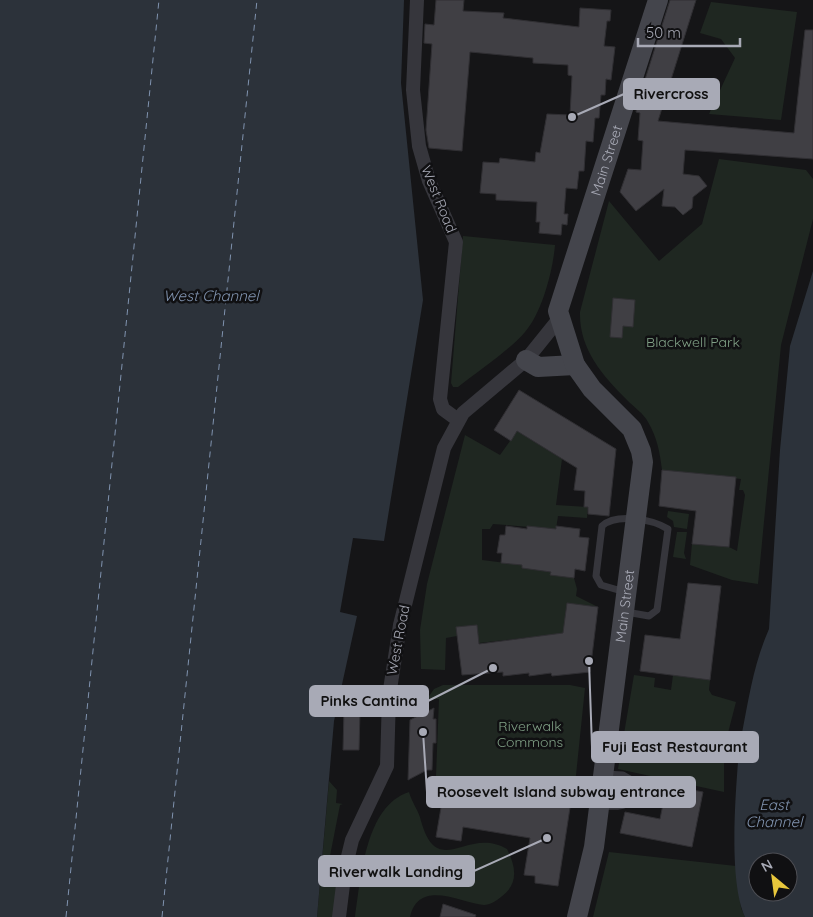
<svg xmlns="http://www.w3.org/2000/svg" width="813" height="917" font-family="Quicksand,sans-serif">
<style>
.green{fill:#1f2721}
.water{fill:#2c323a;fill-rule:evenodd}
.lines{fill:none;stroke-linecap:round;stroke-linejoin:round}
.ferry{stroke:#8093af;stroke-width:1;stroke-dasharray:6 5;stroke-linecap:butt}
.building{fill:#403f44;stroke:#302f33}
.lane{stroke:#36363c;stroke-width:7}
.street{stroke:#36363c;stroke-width:14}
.secondary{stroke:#44454c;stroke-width:20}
.labels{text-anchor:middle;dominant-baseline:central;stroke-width:5;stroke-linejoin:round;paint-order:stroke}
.street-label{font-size:14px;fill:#a8aab6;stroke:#101012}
.park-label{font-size:14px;fill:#80a086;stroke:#101012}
.water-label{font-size:15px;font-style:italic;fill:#8093af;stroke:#101012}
.leader{fill:none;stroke:#a8aab6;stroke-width:2}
.callout-dot{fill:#a8aab6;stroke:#101012;stroke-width:2}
.callout{fill:#a8aab6;stroke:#a8aab6;stroke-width:2}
.callout-label{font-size:15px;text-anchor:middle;font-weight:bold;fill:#111}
</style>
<rect width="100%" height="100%" fill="#151517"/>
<!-- green -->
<path class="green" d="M711 2 797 12 781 120 709 114 735 58 721 39 700 33Z
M719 159 806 170 813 179V219L781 345 758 584 732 580 690 565 692 544 729 547 737 551 745 495 743 490H739L741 479 662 470C660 453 657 437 648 422 644 414 634 407 627 400 602 375 579 349 580 312L609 201 659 261 702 224Z
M463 236 555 245C553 270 542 313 525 332 511 349 477 372 458 387H453L451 383Z
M517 431 562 459 556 505 588 507 587 518 558 516 556 529 493 524 490 529H482V560L522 565V568L551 572V575L574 578 577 589 576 596 598 607 567 603 565 616 569 617 567 633 479 643 477 625 456 627 457 636 446 638 445 670 421 669 420 630 427 584 465 435 500 455Z
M668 511 689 514 687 529 674 527 673 521 667 517Z
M677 532H687L684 553 686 559 673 557Z
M634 675 655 678 654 687 671 690 673 675 710 680 709 690 712 695 736 702 728 733 722 745 724 755V792L618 769Z
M443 685H570L585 688 575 785 463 782 436 776 439 699H427L434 689Z
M329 781 337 790 336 803 343 804 340 805 329 861 333 862 338 881 333 917H317Z
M409 792C412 803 419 811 421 821 438 881 467 825 507 849 516 867 519 884 501 897 496 901 490 905 484 905 461 903 419 878 410 917H355C361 878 365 806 409 792Z
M609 852 736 866 741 908 745 917H593Z"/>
<!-- water -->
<path class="water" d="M0 0H404L401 83 423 300 384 541 353 538 340 612 357 616 334 721 317 917H0Z
M813 271V917H745C729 882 735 801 738 762L732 755 734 740H738L742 733C749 697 754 663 769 629L780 450 790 346ZM758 862H788V892H758Z"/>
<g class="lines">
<!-- ferry -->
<path class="ferry" d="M66 917 159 0
M162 917 257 0"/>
</g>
<!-- building -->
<path class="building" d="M436 0H464L463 11 504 13 503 18 579 27 580 8 611 10 610 21H607L604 46 615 47 611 80 606 79 605 95H601L599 118H595L593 142 586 141 584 171H579L577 189 566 188 564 214H568L567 225 562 224 561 235 539 233 540 222H536L537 202 496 200V194L480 193 483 162 499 163 500 158 535 162 536 152 540 153 547 114 570 115 572 76 568 75V65L533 63V58L470 52 462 151 429 148 426 130 432 44 424 43 425 24 434 25Z
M670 0H696L658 121 794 133 805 30H813V159L685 150 683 174 699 176 707 186 693 197 692 208 683 215 675 207 662 206 664 189 636 211 620 192 628 169 641 170 643 141 638 140 640 113 636 112 637 105Z
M613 298 635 300 633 327 623 326 622 338 610 337Z
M519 390 616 449 609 516 588 514V507H584L585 491 574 490 577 468 517 431 511 441 494 430Z
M662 470 736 477 729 547 692 544 696 511 659 506Z
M506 526 527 529V526L556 529V526L580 529 579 537 589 538 585 571 575 569 574 578 550 575 551 572 522 568V565L501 563 502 553H497L500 535H505Z
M688 583 721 586 710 680 640 671 645 635 680 639Z
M567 603 598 607 590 672 552 676 551 673 529 676V673L503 676V672L462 675 456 627 477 625 479 644 563 633Z
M434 708 433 719H436V743H433L432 770H427L408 780 410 720Z
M344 710H360L359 750H343Z
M667 785 703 792 692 847 620 833 625 812 660 819Z
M444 790 460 793 461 791 498 795 499 792 519 795 520 793 571 801 558 886 535 883V876L524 875 530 838 463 827 461 841 436 837Z
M443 904 476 915 475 917H440Z"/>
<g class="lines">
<!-- lane -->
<path class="lane" d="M625 592 601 585 596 576 602 526C616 513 652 519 668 529L657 610 649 616 626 612
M602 806C617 807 630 807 639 794L637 783 623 775 605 774"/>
<!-- street -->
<path class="street" d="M417 0 413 90 419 146 429 181 456 242 440 399 443 409 458 420
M339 917 345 869 352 840 387 766 389 696 400 625 444 448 463 413 526 360 559 319"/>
<!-- secondary -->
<g class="secondary">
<path d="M526 360 538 367 575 365"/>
<path id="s1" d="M577 917 594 847 643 462 641 451 632 429 592 389 575 365 558 311 658 0"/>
</g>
</g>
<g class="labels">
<!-- street labels -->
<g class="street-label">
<text stroke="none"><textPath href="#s1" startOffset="796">Main Street</textPath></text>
<text transform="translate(439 199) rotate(68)">West Road</text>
<text stroke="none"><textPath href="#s1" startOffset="315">Main Street</textPath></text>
<text transform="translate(398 640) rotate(-79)">West Road</text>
</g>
<!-- park labels -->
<g class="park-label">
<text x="693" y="342">Blackwell Park</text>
<text x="530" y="726">Riverwalk<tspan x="530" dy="16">Commons</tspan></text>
</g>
<!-- water labels -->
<g class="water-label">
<text x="211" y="295">West Channel</text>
<text x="774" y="804">East<tspan x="774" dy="17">Channel</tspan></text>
</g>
</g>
<!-- callouts -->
<path class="leader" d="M572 117L624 94M493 668L428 701M589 661L592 747M423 732L427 792M547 838L474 871"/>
<g class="callout-dot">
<circle cx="572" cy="117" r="5"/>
<circle cx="493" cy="668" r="5"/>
<circle cx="589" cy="661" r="5"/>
<circle cx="423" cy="732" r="5"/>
<circle cx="547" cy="838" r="5"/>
</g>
<g class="callout">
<rect x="624" y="79" width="95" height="30" rx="5"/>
<rect x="310" y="686" width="118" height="30" rx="5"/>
<rect x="592" y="732" width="166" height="30" rx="5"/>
<rect x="427" y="777" width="268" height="30" rx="5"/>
<rect x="319" y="856" width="155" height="30" rx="5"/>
</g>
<g class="callout-label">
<text x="671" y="99">Rivercross</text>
<text x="369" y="706">Pinks Cantina</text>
<text x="675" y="752">Fuji East Restaurant</text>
<text x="561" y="797">Roosevelt Island subway entrance</text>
<text x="396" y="877">Riverwalk Landing</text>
</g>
<!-- north arrow -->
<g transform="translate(773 877) rotate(331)"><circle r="24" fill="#101012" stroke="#4d4e54"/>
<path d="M0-4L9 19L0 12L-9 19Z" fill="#e8c73c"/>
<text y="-8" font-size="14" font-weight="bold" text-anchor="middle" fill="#a8aab6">N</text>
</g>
<!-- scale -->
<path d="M638 38v8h102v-8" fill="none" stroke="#a8aab6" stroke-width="2.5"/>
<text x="646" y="38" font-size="15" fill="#a8aab6" stroke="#101012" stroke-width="4" paint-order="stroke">50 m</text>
</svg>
